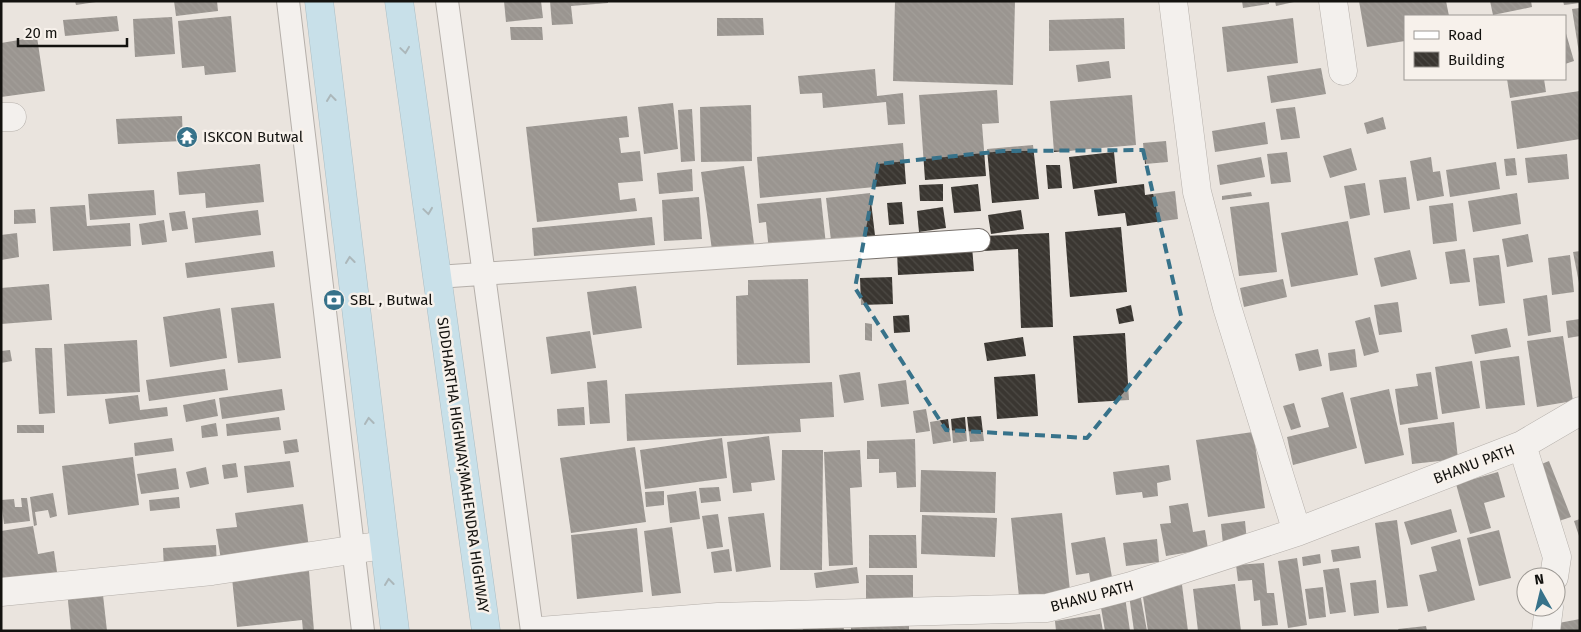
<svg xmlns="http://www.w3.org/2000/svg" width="1581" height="632" font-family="'Fira Sans',sans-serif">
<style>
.building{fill:url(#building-back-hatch)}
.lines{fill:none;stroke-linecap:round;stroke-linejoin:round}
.service-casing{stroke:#76706b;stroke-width:24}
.minor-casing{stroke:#76706b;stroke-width:29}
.trunk-casing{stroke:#5f8fa3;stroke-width:29}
.service{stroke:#fff;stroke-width:22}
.minor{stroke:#fff;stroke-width:28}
.trunk{stroke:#a0dbf6;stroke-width:28}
.oneway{stroke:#61818e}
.marked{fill:none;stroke:#37728a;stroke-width:4;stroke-dasharray:10 6;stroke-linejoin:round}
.labels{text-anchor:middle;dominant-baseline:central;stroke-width:5;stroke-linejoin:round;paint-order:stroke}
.poi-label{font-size:15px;fill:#13120f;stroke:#f7f1eb;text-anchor:start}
.street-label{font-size:15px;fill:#13120f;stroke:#f7f1eb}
</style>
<defs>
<pattern id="building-back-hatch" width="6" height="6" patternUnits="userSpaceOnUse" patternTransform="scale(1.25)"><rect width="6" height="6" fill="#3a3631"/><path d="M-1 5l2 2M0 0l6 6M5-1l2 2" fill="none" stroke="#4d4a45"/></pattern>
</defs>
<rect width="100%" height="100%" fill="#eae4de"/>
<!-- building -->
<path class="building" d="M75 1H96V2L76 5Z
M174 1H217L218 11 176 16Z
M504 1H541L543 18 506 22Z
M550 1H608V3L571 6 573 24 552 25Z
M895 1H1015L1013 85 893 81Z
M1242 1H1269V4L1243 8Z
M1275 1H1294V2L1276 6Z
M1359 1H1446L1449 16H1405V41L1367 47Z
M1490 1H1531L1532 7 1493 15Z
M1563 1H1580V3L1564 5Z
M1580 8V53H1579L1572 9Z
M117 16 119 31 65 36 63 20Z
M231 16 236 72 205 75 204 66 182 68 178 21Z
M172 17 175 54 135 57 133 19Z
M717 18H763L764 35 717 36Z
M1124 18 1125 49 1049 51V20Z
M1293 18 1298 63 1227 72 1222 27Z
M510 27H542L543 40H511Z
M1565 30 1574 61 1565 64Z
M37 37 45 91 1 97V43Z
M1109 61 1111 78 1078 82 1076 65Z
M1321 68 1326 94 1271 103 1267 76Z
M875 69 877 96 903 93 905 124 888 125 886 102 823 108 822 93 800 94 798 76Z
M1507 79H1544L1546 92 1510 98Z
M997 90 999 123 982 124 986 176 925 180 919 95Z
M1580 91V139L1517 149 1511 101Z
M1132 95 1136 145 1054 152 1050 101Z
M673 103 678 149 644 154 638 107Z
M751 105 752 161 701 162 700 107Z
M1295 107 1300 138 1281 140 1276 109Z
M692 109 695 161 681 162 678 110Z
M182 116 183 141 118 144 116 119Z
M627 116 629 137 619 138 621 153 640 151 643 181 618 183 620 200 635 198 637 211 537 222 526 127Z
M1383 117 1386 129 1367 134 1364 123Z
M1265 122 1268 144 1215 152 1212 131Z
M1166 141 1168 162 1145 164 1143 143Z
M903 143 906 184 760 198 757 157Z
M1033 145 1039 199 992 203 987 149Z
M1351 148 1357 170 1330 178 1323 156Z
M1114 152 1117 183 1073 189 1069 157Z
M1287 152 1291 182 1271 184 1267 154Z
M1567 154 1569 179 1528 183 1525 158Z
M1261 157 1265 177 1220 185 1217 165Z
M1431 157 1433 172 1440 171 1444 196 1417 201 1410 161Z
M1515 158 1517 175 1506 176 1504 159Z
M1496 162 1500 189 1450 197 1446 170Z
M260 164 264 202 206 208 205 193 179 195 177 172Z
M1046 165H1060L1062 188 1048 189Z
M744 166 755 252 713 257 701 172Z
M692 169 693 191 659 194 657 173Z
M1406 177 1410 209 1384 213 1379 180Z
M1365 183 1370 215 1350 219 1344 186Z
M943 184V201H920L919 185Z
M978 184 981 211 954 213 951 187Z
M1144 184 1145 195 1175 191 1178 219 1127 226 1125 213 1098 216 1094 190Z
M154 190 156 215 90 220 88 194Z
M1251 192 1252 196 1222 200V196Z
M870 193 876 244 832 249 826 198Z
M1517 193 1521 224 1473 232 1468 201Z
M699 197 702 239 664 241 662 200Z
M821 198 826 245 769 251 766 222 759 223 757 204Z
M902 202 904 224 889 225 887 203Z
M1269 202 1277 272 1239 276 1230 207Z
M1453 203 1457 241 1433 244 1429 206Z
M85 205 87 226 130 223 131 246 53 251 50 207Z
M943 207 946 228 919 232 917 211Z
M35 209 36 223 14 224V210Z
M258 210 261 235 195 243 192 218Z
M1021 210 1024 229 991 234 988 215Z
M185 211 188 229 172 231 169 213Z
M652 217 655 245 534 256 532 228Z
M164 220 167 242 142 245 139 224Z
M1348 221 1358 275 1291 287 1281 233Z
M1121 227 1127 292 1070 297 1065 232Z
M17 233 19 257 1 260V235Z
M1049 233 1053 327 1021 328 1018 249 984 251 983 236Z
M1528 234 1533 262 1507 267 1502 239Z
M972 246 974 271 898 275 897 251Z
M1465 249 1470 282 1450 284 1445 252Z
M1410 250 1417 279 1381 287 1374 258Z
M273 251 275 267 187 278 185 263Z
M1580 251V283H1579L1573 252Z
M1499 255 1505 303 1479 306 1473 258Z
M1570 255 1574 292 1552 295 1548 258Z
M892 277 893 304 861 305 860 278Z
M808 279 810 363 737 365 736 296 748 295V280Z
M1283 279 1287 297 1244 307 1240 288Z
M49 284 52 320 1 324V288Z
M636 286 642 328 593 335 587 292Z
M1547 295 1551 332 1528 336 1523 299Z
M1398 302 1402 332 1379 335 1374 305Z
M274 303 281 358 238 363 231 308Z
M1131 305 1134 321 1119 324 1116 309Z
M220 308 227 358 170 367 163 317Z
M909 315 910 332 894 333 893 316Z
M1370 317 1379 352 1364 356 1355 321Z
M1580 319V336L1568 338 1566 321Z
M865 323 872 324V341L865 340Z
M1507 328 1511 347 1475 354 1471 335Z
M590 331 596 368 551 374 546 337Z
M1125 333 1129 400 1078 403 1073 336Z
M1563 336 1573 401 1537 407 1527 341Z
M1023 337 1026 356 987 361 984 343Z
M137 340 140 392 67 396 64 344Z
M35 348H52L55 413 39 414Z
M1318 349 1322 366 1299 371 1295 354Z
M1355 349 1357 367 1330 371 1328 353Z
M10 350 12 361 1 363V351Z
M1519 356 1525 405 1486 409 1480 361Z
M1472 361 1480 408 1442 414 1435 367Z
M225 369 228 390 149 401 146 380Z
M860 372 864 400 844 403 839 375Z
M1431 372 1438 419 1400 425 1395 389 1418 386 1416 374Z
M1035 374 1038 416 997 419 994 377Z
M607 380 610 423 590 424 587 382Z
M906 380 909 404 881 407 878 384Z
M832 382 834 417 800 419 801 432 627 441 625 394Z
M282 389 285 410 222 419 219 398Z
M1389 389 1404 455 1365 464 1350 398Z
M1343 392 1357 448 1293 465 1287 437 1329 427 1321 398Z
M138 395 140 410 167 407 168 416 109 424 105 399Z
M215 399 218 416 186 422 183 405Z
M1294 403 1301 427 1291 430 1283 406Z
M584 407 585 425 558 426 557 409Z
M926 409 930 431 916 433 913 411Z
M981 416 984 441 970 442 967 417Z
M279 417 281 430 227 436 226 424Z
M965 417 967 441 953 443 951 419Z
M948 419 951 441 933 444 930 422Z
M1454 422 1458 459 1412 464 1408 428Z
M216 423 218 436 202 438 201 426Z
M17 425H44V433H17Z
M1253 432 1265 508 1208 517 1196 440Z
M769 436 775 480 751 483 752 491 733 493 727 442Z
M172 438 174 451 135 456 134 443Z
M722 438 727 478 645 489 640 450Z
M297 439 299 452 285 454 283 441Z
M915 439 916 487 897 488 896 472 879 473V459H867V441Z
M635 447 646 522 571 533 560 458Z
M782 450H823L822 570H780Z
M860 450 862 487 850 488 853 565 829 566 824 452Z
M133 457 139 505 68 515 62 466Z
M290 461 294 487 247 493 244 466Z
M1549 461 1571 517 1556 522 1534 467Z
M236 463 238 477 224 479 222 465Z
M1169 465 1171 480 1157 483 1158 496 1143 498 1142 492 1116 495 1113 472Z
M206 467 209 484 190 488 186 472Z
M176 468 179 489 141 494 137 474Z
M921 470 996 472 995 513 920 512Z
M1498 472 1505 497 1484 503 1491 528 1470 534 1456 484Z
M719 487 721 501 701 503 699 488Z
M664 491V505L646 507 645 492Z
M696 491 700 519 670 523 667 495Z
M53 493 57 516 50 518 48 510 35 512 37 525 34 526 30 497Z
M179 497 180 508 150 511 149 500Z
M21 498H27L30 521 4 524 1 500 14 499 15 507H22Z
M1188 503 1193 532 1205 530 1208 549 1166 556 1160 524 1171 523 1169 506Z
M303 504 310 555 222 566 216 529 237 527 235 513Z
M1451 509 1457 532 1411 545 1404 522Z
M764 513 771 567 736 572 728 517Z
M1062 513 1070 591 1019 597 1011 518Z
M718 514 723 547 707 549 702 516Z
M922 515 997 518 995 557 921 554Z
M1580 519V536H1579L1574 521Z
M1397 520 1408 606 1387 608 1375 523Z
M1245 521 1247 542 1223 545 1221 524Z
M33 526 38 554 54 551 58 579 1 581V531Z
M672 527 681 593 652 596 644 531Z
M637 528 643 592 577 599 571 535Z
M1499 530 1511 578 1479 586 1467 538Z
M869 535H916L917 568H869Z
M1105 537 1113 583 1091 586 1089 573 1076 575 1071 543Z
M1157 539 1159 562 1126 566 1123 543Z
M1460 539 1475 600 1428 612 1419 575 1437 571 1431 547Z
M216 545 217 567 164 570 163 548Z
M1359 546 1361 558 1333 562 1331 550Z
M729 549 732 571 714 573 711 552Z
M1320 554 1321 563 1303 566 1302 557Z
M1297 558 1307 625 1288 628 1278 561Z
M1264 563 1267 593H1274L1278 625 1262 626 1260 600 1254 601 1252 580 1238 581 1236 565Z
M857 567 859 583 816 588 814 573Z
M1339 568 1346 612 1330 614 1323 570Z
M309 571 314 631H303L302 620 237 627 232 578Z
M866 575H913V603L866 602Z
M1376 580 1379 613 1354 616 1350 583Z
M1235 584 1241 631H1198L1193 589Z
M1182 585 1188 631H1148L1142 590Z
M102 586 107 631H71L67 591Z
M1323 587 1326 617 1309 619 1305 589Z
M1140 593 1147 631H1134L1129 595Z
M1125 597 1130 631H1105L1100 602Z
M1100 614 1103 631H1056L1055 621Z
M909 617V631H851V618Z
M843 619 844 631H803L802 623Z
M1580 619V631H1550L1548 625Z
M1426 626 1427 631H1399L1398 629Z"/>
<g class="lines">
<!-- service casing -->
<g class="service-casing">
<path id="service" d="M288 1 363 631
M447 1 532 631
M437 277 979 240"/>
</g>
<!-- minor casing -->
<g class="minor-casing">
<path id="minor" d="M1173 1 1197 192 1227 307 1297 532
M1333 1 1343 71
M1 117H12
M1522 445 1557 557 1554 577
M1 592 212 571 384 545
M540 631 718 617 1047 608 1131 586 1297 532 1522 445 1580 411
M1546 631 1549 607"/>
</g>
<!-- trunk casing -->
<g class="trunk-casing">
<path id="trunk" d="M319 1 395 631
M399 1 486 631"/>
</g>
<!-- service -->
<use href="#service" class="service"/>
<!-- minor -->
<use href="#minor" class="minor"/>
<!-- trunk -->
<use href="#trunk" class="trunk"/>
</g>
<!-- one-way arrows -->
<defs><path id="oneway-chevron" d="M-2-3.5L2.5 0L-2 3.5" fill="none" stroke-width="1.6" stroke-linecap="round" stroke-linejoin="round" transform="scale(1.25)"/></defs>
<g class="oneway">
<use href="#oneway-chevron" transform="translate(405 50) rotate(82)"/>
<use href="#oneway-chevron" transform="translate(331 98) rotate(-97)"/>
<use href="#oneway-chevron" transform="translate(428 211) rotate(82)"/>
<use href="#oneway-chevron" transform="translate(350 260) rotate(-97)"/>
<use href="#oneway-chevron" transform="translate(369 421) rotate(-97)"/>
<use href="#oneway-chevron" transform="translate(389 582) rotate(-97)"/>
</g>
<!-- marked area -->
<path d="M0 0H1581V632H0ZM1143 150 1182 320 1087 438 946 430 855 288 878 164 1003 151Z" fill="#eae4de" fill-opacity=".55" fill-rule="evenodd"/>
<path class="marked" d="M1143 150 1182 320 1087 438 946 430 855 288 878 164 1003 151Z"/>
<!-- icons -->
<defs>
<g id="temple-disc" transform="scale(1.125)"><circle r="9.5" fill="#37728a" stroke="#f7f1eb"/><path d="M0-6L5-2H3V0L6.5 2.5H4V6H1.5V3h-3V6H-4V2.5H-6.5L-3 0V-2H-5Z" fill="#fff"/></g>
<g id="bank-disc" transform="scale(1.125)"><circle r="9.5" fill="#37728a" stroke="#f7f1eb"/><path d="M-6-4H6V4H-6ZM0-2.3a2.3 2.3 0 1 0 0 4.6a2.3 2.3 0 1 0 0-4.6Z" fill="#fff"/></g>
</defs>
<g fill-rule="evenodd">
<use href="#temple-disc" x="187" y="137"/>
<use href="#bank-disc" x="334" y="300"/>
</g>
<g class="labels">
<!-- poi labels -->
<g class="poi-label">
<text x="203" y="137">ISKCON Butwal</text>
<text x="350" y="300">SBL , Butwal</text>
</g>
<!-- street labels -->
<g class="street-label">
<text transform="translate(1474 464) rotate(-21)">BHANU PATH</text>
<text transform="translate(463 465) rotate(82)">SIDDHARTHA HIGHWAY;MAHENDRA HIGHWAY</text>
<text transform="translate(1092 596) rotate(-15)">BHANU PATH</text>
</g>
</g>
<!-- border -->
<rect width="1581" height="632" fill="none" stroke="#13120f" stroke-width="5"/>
<!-- legend -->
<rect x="1404" y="15" width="162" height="65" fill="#f7f1eb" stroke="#9c9893"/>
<rect x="1414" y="31" width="25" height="8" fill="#ffffff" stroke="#9c9893"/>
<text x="1448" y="40" font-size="15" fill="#13120f">Road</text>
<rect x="1414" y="52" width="25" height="15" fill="url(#building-back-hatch)" stroke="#9c9893"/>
<text x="1448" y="65" font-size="15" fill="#13120f">Building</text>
<!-- north arrow -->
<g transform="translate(1541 592) rotate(352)"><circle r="24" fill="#f7f1eb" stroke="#9c9893"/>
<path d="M0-4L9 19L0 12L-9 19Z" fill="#37728a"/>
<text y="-8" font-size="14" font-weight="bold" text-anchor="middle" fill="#13120f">N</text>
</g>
<!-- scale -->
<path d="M18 38v8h109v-8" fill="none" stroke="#13120f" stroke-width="2.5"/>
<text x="25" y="38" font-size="15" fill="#13120f" stroke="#f7f1eb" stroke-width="4" paint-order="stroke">20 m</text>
</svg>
